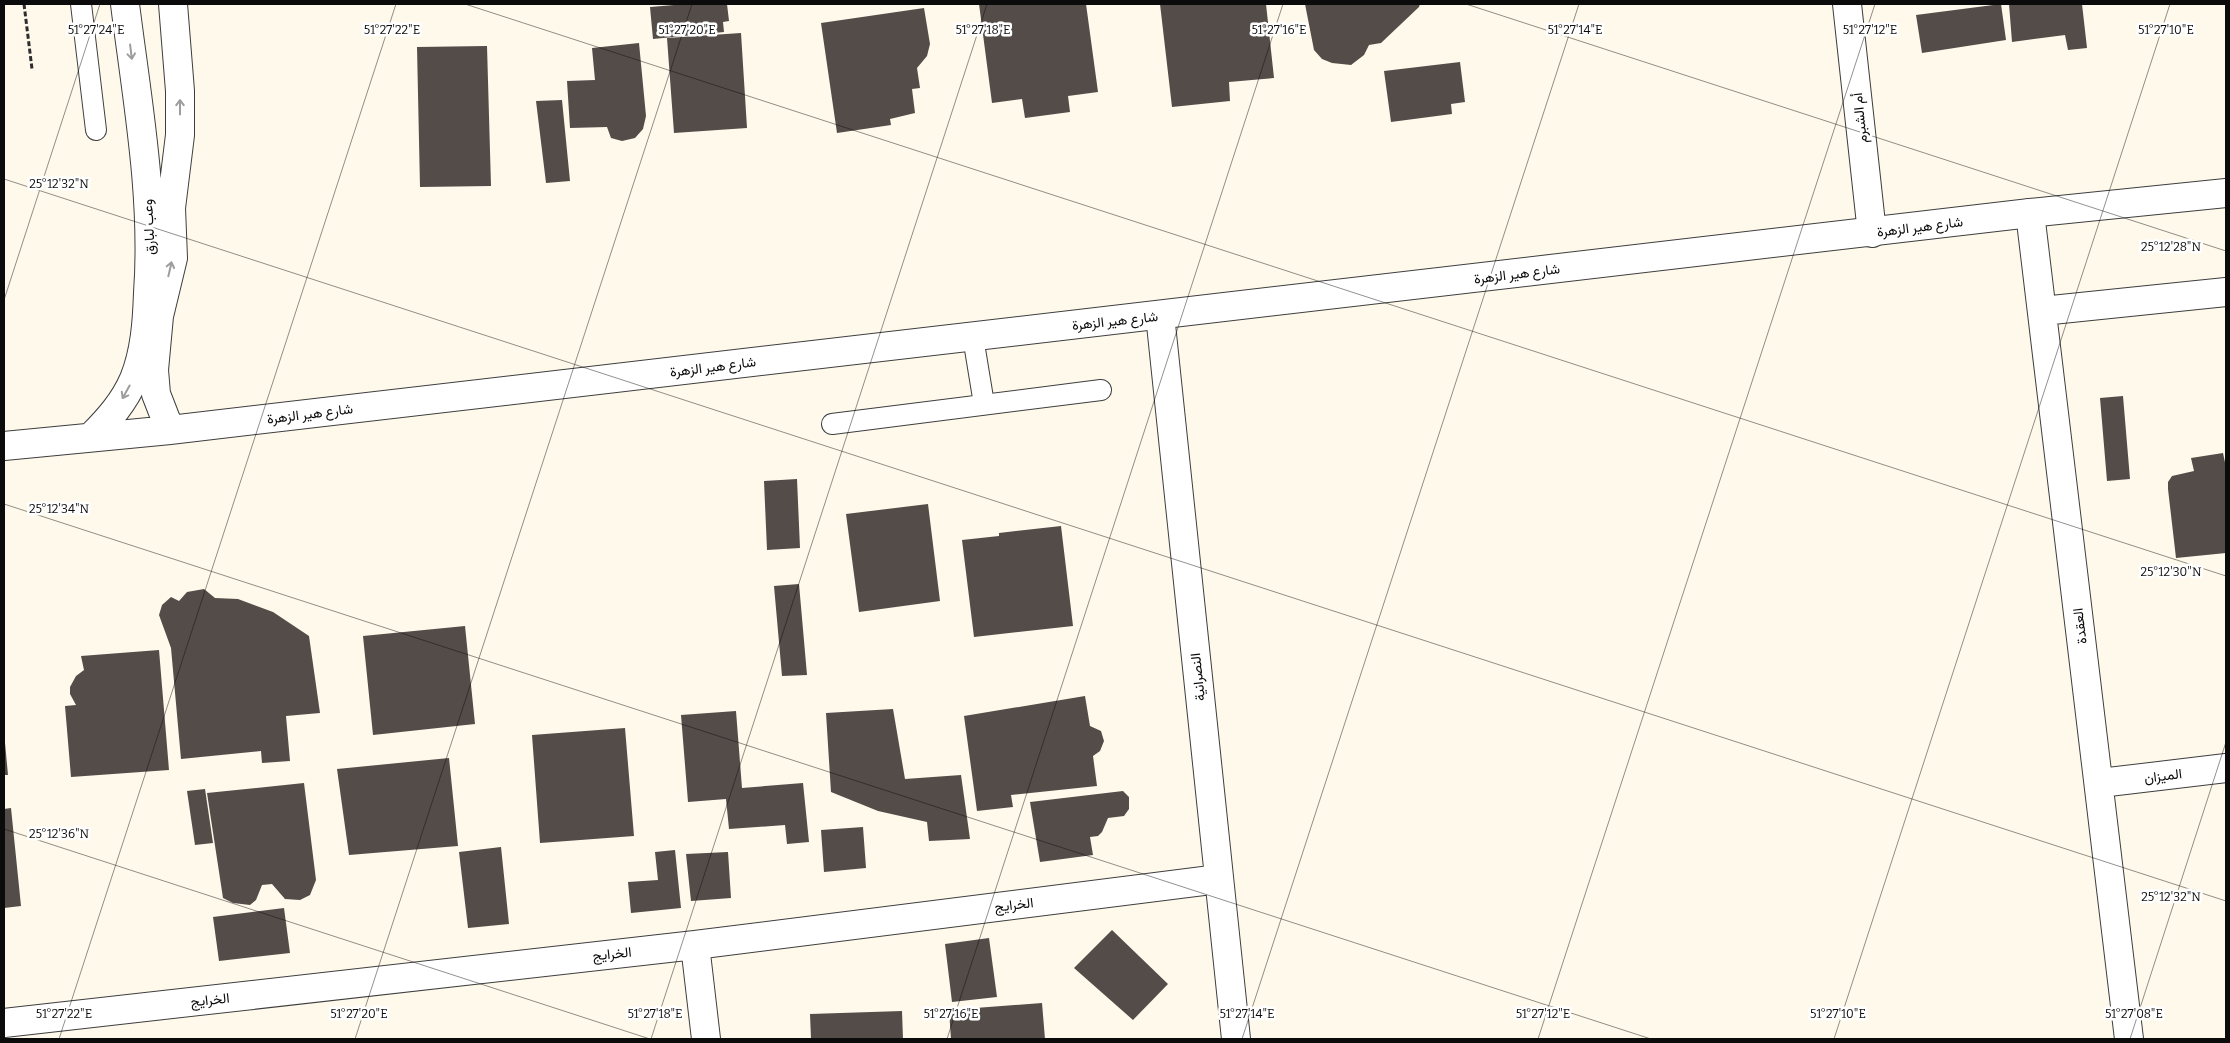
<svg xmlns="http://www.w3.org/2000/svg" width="2230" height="1043" font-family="Bitter,Vazirmatn,serif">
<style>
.building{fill:#534c49}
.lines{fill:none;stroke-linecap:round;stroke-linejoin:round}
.service-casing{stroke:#3e3e3e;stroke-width:22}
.minor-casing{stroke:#3e3e3e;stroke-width:30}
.tertiary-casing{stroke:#3e3e3e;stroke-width:30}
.path{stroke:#2d2d2d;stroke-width:3;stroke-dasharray:5 2.5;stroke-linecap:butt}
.service{stroke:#fff;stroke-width:20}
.minor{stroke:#fff;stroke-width:28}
.tertiary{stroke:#fff;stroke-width:28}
.oneway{stroke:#9d9d9d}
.ticks{fill:none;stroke:#0b0b0b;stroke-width:1;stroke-opacity:0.45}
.labels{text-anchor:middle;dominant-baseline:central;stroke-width:5;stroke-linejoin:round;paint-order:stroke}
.street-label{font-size:14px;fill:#0b0b0b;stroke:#fff}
.ticks-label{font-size:12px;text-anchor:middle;fill:#0b0b0b;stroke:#fff;stroke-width:5;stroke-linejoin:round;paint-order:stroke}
</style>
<rect width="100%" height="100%" fill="#fef9eb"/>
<!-- building -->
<path class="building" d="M686 4H727L729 21 723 22 724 32 653 39 650 7Z
M979 4H1086L1098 92 1068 96 1070 112 1025 118 1022 99 992 103Z
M1160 4H1266L1274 78 1229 82 1230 101 1172 107Z
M1305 4H1420L1419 7 1381 43 1369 45 1364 55 1351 65 1332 63 1322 59 1314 50Z
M2001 4 2006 40 1922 53 1916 15Z
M2009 4H2082L2087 48 2068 50 2065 35 2012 42Z
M924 8 930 44 927 56 917 68 920 88 912 89 915 113 890 119 891 125 837 133 821 23Z
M741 33 747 128 674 133 667 38Z
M639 43 646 116 643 129 635 138 622 141 611 138 607 127 570 128 567 81 595 80 592 48Z
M487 46 491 186 420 187 417 47Z
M1460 62 1465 102 1451 104 1452 114 1391 122 1384 71Z
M562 100 570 181 546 183 536 101Z
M2123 396 2130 479 2107 481 2100 398Z
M2223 453 2226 467V553L2176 558 2168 489V482L2172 476 2194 471 2191 458Z
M797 479 800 548 767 550 764 481Z
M928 504 940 601 859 612 846 514Z
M1061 526 1073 626 974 637 962 540 999 536V533Z
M799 584 807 675 782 676 774 586Z
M204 589 215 598 238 599 273 612 309 636 320 713 286 716 290 761 262 763 261 751 181 759 171 648 159 615 162 605 171 597 179 601 187 592Z
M465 626 475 724 373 735 363 636Z
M159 650 169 770 71 777 65 706 76 705 70 694V687L76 676 84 670 81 656Z
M1085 696 1090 726 1101 731 1104 741 1100 751 1093 756 1097 786 1011 795 1013 807 977 811 964 716Z
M893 709 905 779 961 775 970 839 929 841 927 822 878 811 831 792 826 713Z
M736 711 742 788 803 783 809 842 787 844 785 825 729 829 726 799 688 802 681 715Z
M625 728 634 836 540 843 532 735Z
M4 732 8 775H4Z
M449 758 458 846 349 855 337 769Z
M304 783 316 880 310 895 300 900 285 899 272 884 262 885 256 900 250 905 233 903 223 898 207 793Z
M205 789 213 843 195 845 187 791Z
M1123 791 1129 797V809L1124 816 1108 818 1102 832 1098 836 1090 837 1093 855 1040 862 1030 802Z
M11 808 21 906 4 908V809Z
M863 827 866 868 824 872 821 830Z
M501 847 509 924 468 928 459 852Z
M675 850 681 908 631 913 628 882 658 880 655 852Z
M728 852 731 898 691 901 686 854Z
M284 908 290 953 219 961 213 917Z
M1112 930 1168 984 1133 1020 1074 968Z
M989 938 997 997 952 1002 945 944Z
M1042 1003 1045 1039H951L949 1010Z
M902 1011 903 1039H811L810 1014Z"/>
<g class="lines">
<!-- service casing -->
<g class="service-casing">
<path id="service" d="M81 4 96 130
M973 337 984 404
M832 424 1101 390"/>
</g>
<!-- minor casing -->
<g class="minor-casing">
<path id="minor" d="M1847 4 1872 233
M2030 213 2129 1039
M2042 311 2226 292
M1160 315 1236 1039
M2100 783 2226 768
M695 945 706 1039
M4 1023 695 945 1219 879"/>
</g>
<!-- tertiary casing -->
<g class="tertiary-casing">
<path id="tertiary" d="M170 430 156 394 154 370 159 316 173 258 171 208 180 135V91L173 4
M92 436C109 419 124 402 134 379 145 352 147 322 148 293 155 196 137 100 125 4
M4 446 170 430 2030 213 2226 193"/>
</g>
<!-- path -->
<path class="path" d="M24 4 32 69"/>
<!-- service -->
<use href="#service" class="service"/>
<!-- minor -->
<use href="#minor" class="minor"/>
<!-- tertiary -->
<use href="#tertiary" class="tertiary"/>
</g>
<!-- one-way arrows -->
<defs><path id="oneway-shaft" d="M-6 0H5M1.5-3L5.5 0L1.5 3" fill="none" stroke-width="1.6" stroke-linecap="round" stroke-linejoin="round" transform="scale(1.25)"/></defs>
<g class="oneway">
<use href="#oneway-shaft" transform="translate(131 52) rotate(83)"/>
<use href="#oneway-shaft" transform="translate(180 107) rotate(-90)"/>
<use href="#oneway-shaft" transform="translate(170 269) rotate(-77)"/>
<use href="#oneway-shaft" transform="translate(126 392) rotate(119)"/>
</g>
<!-- ticks -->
<path class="ticks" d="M465 4 2226 576M1466 4 2226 251M4 179 2226 901M4 300 100 4M4 504 1651 1039M4 829 650 1039M59 1039 396 4M355 1039 692 4M651 1039 987 4M947 1039 1283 4M1242 1039 1579 4M1538 1039 1875 4M1834 1039 2170 4M2130 1039 2226 742"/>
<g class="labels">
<!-- street labels -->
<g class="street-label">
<text transform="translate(1860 118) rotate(-96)">أم الشبرم</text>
<text transform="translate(149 227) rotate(-93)">وعب لبارق</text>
<text transform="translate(1920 227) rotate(-7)">شارع هير الزهرة</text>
<text transform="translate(1517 274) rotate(-7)">شارع هير الزهرة</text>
<text transform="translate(1115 321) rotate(-6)">شارع هير الزهرة</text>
<text transform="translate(713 367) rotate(-7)">شارع هير الزهرة</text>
<text transform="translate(310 414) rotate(-7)">شارع هير الزهرة</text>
<text transform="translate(2080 626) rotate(-97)">العقدة</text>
<text transform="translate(1198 677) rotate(-96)">النصرانية</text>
<text transform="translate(2163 776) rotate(-7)">الميزان</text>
<text transform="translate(1014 905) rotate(-7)">الخرايج</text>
<text transform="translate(612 954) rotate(-6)">الخرايج</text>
<text transform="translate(210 1000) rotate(-6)">الخرايج</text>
</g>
</g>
<g class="ticks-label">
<text x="96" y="34">51°27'24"E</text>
<text x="392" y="34">51°27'22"E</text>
<text x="687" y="34">51°27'20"E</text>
<text x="983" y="34">51°27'18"E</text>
<text x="1279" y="34">51°27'16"E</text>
<text x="1575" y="34">51°27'14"E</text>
<text x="1870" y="34">51°27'12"E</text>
<text x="2166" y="34">51°27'10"E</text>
<text x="59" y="188">25°12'32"N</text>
<text x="2171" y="251">25°12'28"N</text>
<text x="59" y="513">25°12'34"N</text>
<text x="2171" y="576">25°12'30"N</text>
<text x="59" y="838">25°12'36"N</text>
<text x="2171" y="901">25°12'32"N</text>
<text x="951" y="1018">51°27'16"E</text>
<text x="2134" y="1018">51°27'08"E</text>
<text x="64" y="1018">51°27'22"E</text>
<text x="359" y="1018">51°27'20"E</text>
<text x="655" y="1018">51°27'18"E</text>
<text x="1247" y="1018">51°27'14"E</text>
<text x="1543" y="1018">51°27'12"E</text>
<text x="1838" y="1018">51°27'10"E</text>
</g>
<!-- border -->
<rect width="2230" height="1043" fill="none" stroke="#0b0b0b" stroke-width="10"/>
</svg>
